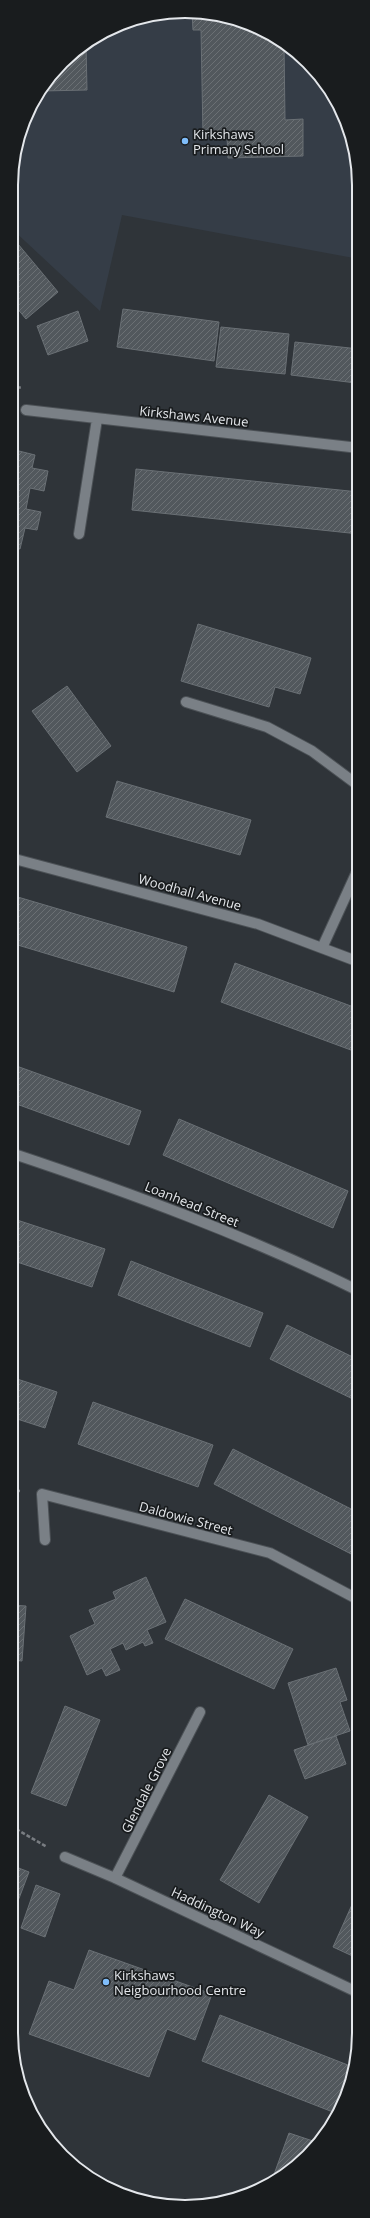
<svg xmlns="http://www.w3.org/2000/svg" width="370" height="2218" font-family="'Open Sans',sans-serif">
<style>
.built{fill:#353d47}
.building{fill:url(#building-hatch);stroke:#6a7075}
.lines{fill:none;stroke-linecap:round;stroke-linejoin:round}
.minor-casing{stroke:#4c5156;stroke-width:12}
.path{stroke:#797d82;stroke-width:2.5;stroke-dasharray:4 2;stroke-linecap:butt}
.minor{stroke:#7a8086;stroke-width:10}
.poi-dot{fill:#7fbdfa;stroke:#191c1e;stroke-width:1.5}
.labels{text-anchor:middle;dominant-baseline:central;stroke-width:3.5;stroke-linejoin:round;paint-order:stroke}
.poi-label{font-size:13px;fill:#e4e7eb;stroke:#191c1e;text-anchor:start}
.street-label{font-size:13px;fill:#e4e7eb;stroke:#191c1e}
.rim{fill:none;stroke:#e4e7eb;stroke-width:2}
</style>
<defs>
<pattern id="building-hatch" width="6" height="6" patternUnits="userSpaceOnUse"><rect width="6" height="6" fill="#52585d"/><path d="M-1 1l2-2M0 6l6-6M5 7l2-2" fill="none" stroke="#6b7074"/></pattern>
</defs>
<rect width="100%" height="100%" fill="#2f3439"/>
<!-- built -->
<path class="built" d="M197 11 252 24 308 62 341 108 359 173V259L122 215 100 311 11 228V173L29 108 70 54 129 20Z"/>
<!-- building -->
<path class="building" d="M197 11 252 24 284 46 285 120 303 119V156L228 158 227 136H203L201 30H193L192 12Z
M86 45 87 90 42 91 70 54Z
M13 238 58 292 26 319 11 301Z
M123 309 219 322 214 361 117 347Z
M78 311 88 341 48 355 37 326Z
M221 327 289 334 285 374 216 367Z
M295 342 359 349V393L355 392 356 383 291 375Z
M11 449 35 455 32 468 48 471 44 491 30 488 26 509 41 512 37 530 25 528 20 549 11 547Z
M136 469 359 492V534L132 510Z
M198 624 311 658 300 694 275 687 269 707 181 681Z
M67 686 111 746 77 772 32 711Z
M117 781 251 820 240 855 106 817Z
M11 895 187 947 174 992 11 943Z
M235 963 359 1009V1053L221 1002Z
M11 1064 141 1111 129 1145 11 1102Z
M179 1119 348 1191 333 1228 163 1155Z
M11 1218 105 1249 92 1287 11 1260Z
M131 1261 263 1313 250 1347 118 1295Z
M287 1325 359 1360V1402L270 1359Z
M11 1377 57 1392 45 1428 11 1417Z
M93 1402 213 1445 198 1487 78 1444Z
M233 1449 359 1513V1558L214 1484Z
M146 1577 166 1622 147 1630 153 1643 145 1646 143 1642 126 1650 123 1643 110 1649 120 1670 106 1676 102 1668 87 1675 70 1636 95 1624 89 1610 116 1599 113 1592Z
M185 1599 293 1649 274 1689 165 1639Z
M11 1605 26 1606 22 1661 11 1660Z
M336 1668 347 1700 340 1702 350 1731 308 1745 288 1683Z
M65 1706 100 1720 66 1806 31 1793Z
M336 1736 346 1764 305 1779 294 1750Z
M269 1795 308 1817 259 1903 220 1880Z
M11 1865 29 1872 15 1909 11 1907Z
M36 1885 60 1894 45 1937 21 1928Z
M359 1889V1959L333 1947Z
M89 1950 212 1994 195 2040 167 2029 149 2077 29 2034 49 1981 74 1990Z
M220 2015 353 2067 338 2114 202 2061Z
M289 2133 316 2142 300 2164 272 2180Z"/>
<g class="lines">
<!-- minor casing -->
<g class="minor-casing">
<path id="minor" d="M26 410 359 448
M79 534 97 419
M186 702 267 727 312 751 359 786
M11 858 258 924 359 962
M322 948 359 867
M11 1153C131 1193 245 1235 359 1291
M45 1540 42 1494 270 1553 359 1600
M65 1857 115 1878 359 1993
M115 1878 200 1712"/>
</g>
<!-- path -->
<path class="path" d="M11 386 22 388
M11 1490 20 1491
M11 1826 47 1847"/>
<!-- minor -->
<use href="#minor" class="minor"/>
</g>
<!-- markers -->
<g class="poi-dot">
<circle cx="185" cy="141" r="4"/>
<circle cx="106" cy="1982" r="4"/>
</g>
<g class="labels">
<!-- poi labels -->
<g class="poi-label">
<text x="193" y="134">Kirkshaws<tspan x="193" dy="15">Primary School</tspan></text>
<text x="114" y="1975">Kirkshaws<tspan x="114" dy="15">Neigbourhood Centre</tspan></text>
</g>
<!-- street labels -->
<g class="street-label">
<text transform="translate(194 416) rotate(6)">Kirkshaws Avenue</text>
<text transform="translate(190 892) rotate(15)">Woodhall Avenue</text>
<text transform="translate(192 1204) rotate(22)">Loanhead Street</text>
<text transform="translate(186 1518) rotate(15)">Daldowie Street</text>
<text transform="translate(146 1790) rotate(-63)">Glendale Grove</text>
<text transform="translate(218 1912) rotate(25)">Haddington Way</text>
</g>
</g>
<!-- crop -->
<path d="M0 0H370V2218H0ZM185 18H185A167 167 0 0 1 352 185V2033A167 167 0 0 1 185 2200H185A167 167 0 0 1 18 2033V185A167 167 0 0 1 185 18Z" fill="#191c1e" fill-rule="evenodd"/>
<path class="rim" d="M185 18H185A167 167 0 0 1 352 185V2033A167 167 0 0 1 185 2200H185A167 167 0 0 1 18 2033V185A167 167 0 0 1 185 18Z"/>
</svg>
